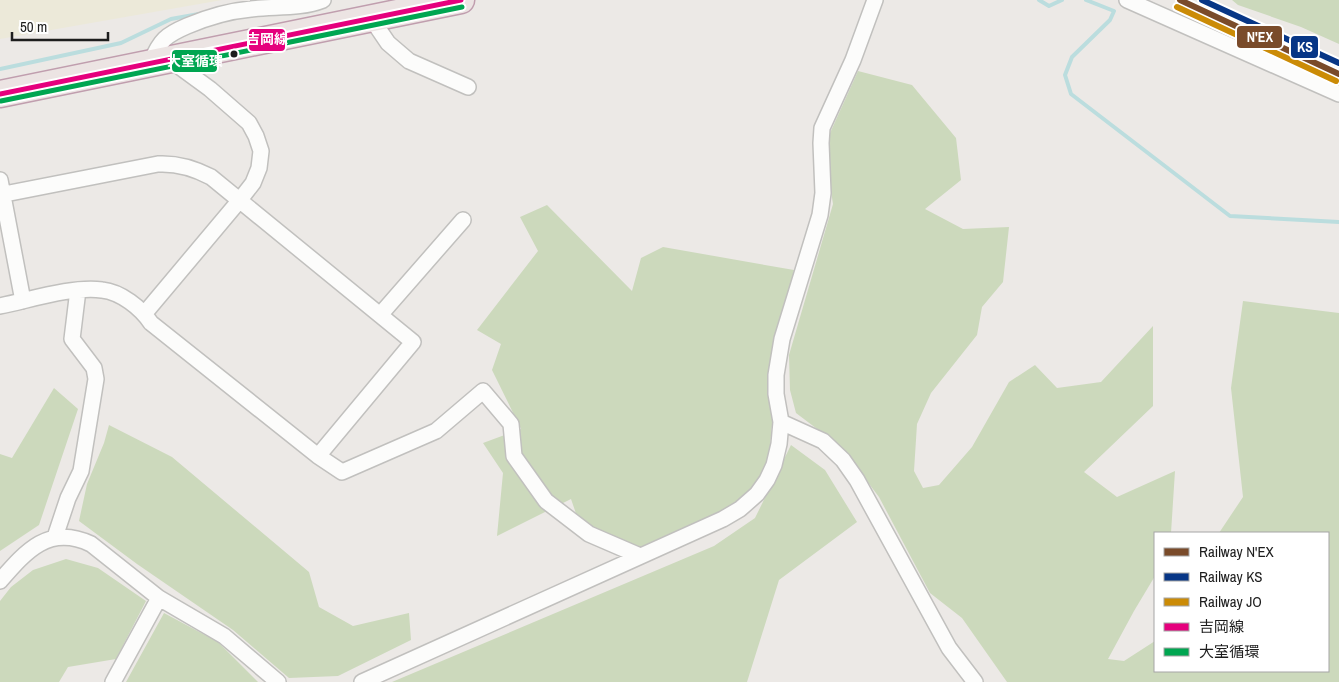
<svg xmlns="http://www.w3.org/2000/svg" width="1339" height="682" font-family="'Archivo Narrow','Noto Sans JP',sans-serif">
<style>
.farmland{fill:#ece9d9}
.forest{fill:#ccd9bc}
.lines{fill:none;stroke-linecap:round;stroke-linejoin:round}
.stream{stroke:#bbddde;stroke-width:4}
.minor-casing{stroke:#c1c0be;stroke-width:18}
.trunk-casing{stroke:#c09eae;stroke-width:29}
.minor{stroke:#fcfcfb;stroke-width:15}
.trunk{stroke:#ece4e3;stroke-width:26}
.bus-1-casing{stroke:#fff;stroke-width:9}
.bus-2-casing{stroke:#fff;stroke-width:9}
.bus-1{stroke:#e5007d;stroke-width:5}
.bus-2{stroke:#00a651;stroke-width:5}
.rail-1-casing{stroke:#fff;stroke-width:10}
.rail-2-casing{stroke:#fff;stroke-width:10}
.rail-3-casing{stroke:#fff;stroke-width:10}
.rail-1{stroke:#7a4b2a;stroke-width:6}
.rail-2{stroke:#073686;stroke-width:6}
.rail-3{stroke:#cb8b06;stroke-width:6}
.bus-dot{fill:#1d1d1d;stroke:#fff;stroke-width:2}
.line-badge{stroke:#fff;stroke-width:2}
.badge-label{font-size:14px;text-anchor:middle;font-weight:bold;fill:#fff}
</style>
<rect width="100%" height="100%" fill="#ece9e6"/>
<!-- farmland -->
<path class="farmland" d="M0 0H222L0 39Z"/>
<!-- forest -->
<path class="forest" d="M1232 0H1339V44L1301 27 1238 5Z
M858 71 912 85 956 138 961 180 925 209 963 229 1009 227 1003 282 982 307 977 335 931 393 917 424 914 471 923 488 939 485 972 447 1009 382 1035 365 1057 388 1101 382 1153 326V406L1084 472 1117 497 1175 471 1171 533H1155V576L1134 611 1108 659 1124 661 1155 641V671H1328V533H1219L1243 497 1231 388 1243 301 1339 313V682H1007L962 618 930 593 879 497 841 447 796 413 790 390 789 355 833 204 827 167 830 133Z
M547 205 632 291 641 258 663 247 794 270 773 414 769 457 758 485 720 519 636 550 581 528 571 499 497 536 503 473 483 443 521 429 492 370 501 344 477 330 538 251 520 217Z
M54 388 78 409 39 525 0 551V454L12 458Z
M109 425 172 457 309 572 319 607 353 626 409 613 411 640 338 676 289 678 233 630 137 564 79 521 87 484 104 443Z
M791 445 825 470 857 522 779 580 747 682H392L714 546 755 518Z
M66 559 98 568 146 601 116 659 68 667 59 682H0V601L11 587 33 570Z
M164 613 218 642 258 682H126Z"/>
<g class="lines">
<!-- stream -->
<path class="stream" d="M1039 0 1049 6 1062 0
M1086 0 1114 11 1110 20 1072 57 1065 75 1071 94 1230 216 1339 222
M0 69 121 43 171 19 199 14"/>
<!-- minor casing -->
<g class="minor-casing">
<path id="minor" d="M1127 0 1339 94
M371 18 388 43 409 61 468 87
M151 62C160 40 166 35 187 26 208 17 229 11 251 9 275 6 300 9 323 0
M0 180 23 301
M0 195 158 164C177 163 194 168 211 177L413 342 318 456
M0 306C30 300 72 286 102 290 121 292 141 308 151 323L318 456 342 472 436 431 483 391 511 424 514 456 546 501 589 534 640 556
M145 313 239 201 253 183 259 168 261 151 256 136 249 123 210 89 169 59
M380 315 463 220
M781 422 823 441 843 460 857 480 949 648 975 682
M55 537 68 498 81 471 96 379 94 368 72 339 78 290
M0 581C26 551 49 524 91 544L159 598 224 636 278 682
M113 682 159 598
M362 682 723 519 740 509 757 494 767 480 774 465 779 444 781 422 776 394V375L782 339 820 215 823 193 821 143 822 128 853 60 875 0"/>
</g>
<!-- trunk casing -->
<g class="trunk-casing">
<path id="trunk" d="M0 94 461 0"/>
</g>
<!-- minor -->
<use href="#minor" class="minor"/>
<!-- trunk -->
<use href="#trunk" class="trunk"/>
<!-- bus-1 casing -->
<g class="bus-1-casing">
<path id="bus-1" d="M0 94 461 0"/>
</g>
<!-- bus-2 casing -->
<g class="bus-2-casing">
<path id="bus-2" d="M1 101 462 7"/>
</g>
<!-- bus-1 -->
<use href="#bus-1" class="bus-1"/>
<!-- bus-2 -->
<use href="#bus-2" class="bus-2"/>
<!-- rail-1 casing -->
<g class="rail-1-casing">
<path id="rail-1" d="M1180 0 1339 74"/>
</g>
<!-- rail-2 casing -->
<g class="rail-2-casing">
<path id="rail-2" d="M1202 0 1339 63"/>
</g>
<!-- rail-3 casing -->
<g class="rail-3-casing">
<path id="rail-3" d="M1177 7 1336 81"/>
</g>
<!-- rail-1 -->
<use href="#rail-1" class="rail-1"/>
<!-- rail-2 -->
<use href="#rail-2" class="rail-2"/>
<!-- rail-3 -->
<use href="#rail-3" class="rail-3"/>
</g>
<!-- markers -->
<circle class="bus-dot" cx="234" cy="54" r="4.5"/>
<g class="line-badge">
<rect x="1236" y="25" width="47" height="24" rx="5" fill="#7a4b2a"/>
<rect x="248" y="28" width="38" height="24" rx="5" fill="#e5007d"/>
<rect x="1290" y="35" width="29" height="24" rx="5" fill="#073686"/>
<rect x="171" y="49" width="47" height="24" rx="5" fill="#00a651"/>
</g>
<g class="badge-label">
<text x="1260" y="42">N'EX</text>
<text x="267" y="44">吉岡線</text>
<text x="1305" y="52">KS</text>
<text x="195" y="66">大室循環</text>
</g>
<!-- legend -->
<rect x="1154" y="532" width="175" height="140" fill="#ffffff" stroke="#a5a5a5"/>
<rect x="1164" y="548" width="25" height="8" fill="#7a4b2a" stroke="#a5a5a5"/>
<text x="1199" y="557" font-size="15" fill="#1d1d1d">Railway N'EX</text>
<rect x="1164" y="573" width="25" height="8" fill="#073686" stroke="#a5a5a5"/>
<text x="1199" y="582" font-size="15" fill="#1d1d1d">Railway KS</text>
<rect x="1164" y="598" width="25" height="8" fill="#cb8b06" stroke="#a5a5a5"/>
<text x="1199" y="607" font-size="15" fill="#1d1d1d">Railway JO</text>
<rect x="1164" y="623" width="25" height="8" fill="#e5007d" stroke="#a5a5a5"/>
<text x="1199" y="632" font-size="15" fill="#1d1d1d">吉岡線</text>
<rect x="1164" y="648" width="25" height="8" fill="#00a651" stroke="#a5a5a5"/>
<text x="1199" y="657" font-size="15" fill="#1d1d1d">大室循環</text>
<!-- scale -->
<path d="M12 32v8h96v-8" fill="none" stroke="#1d1d1d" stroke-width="2.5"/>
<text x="20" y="32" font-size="15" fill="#1d1d1d" stroke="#ffffff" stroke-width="4" paint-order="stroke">50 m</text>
</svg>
